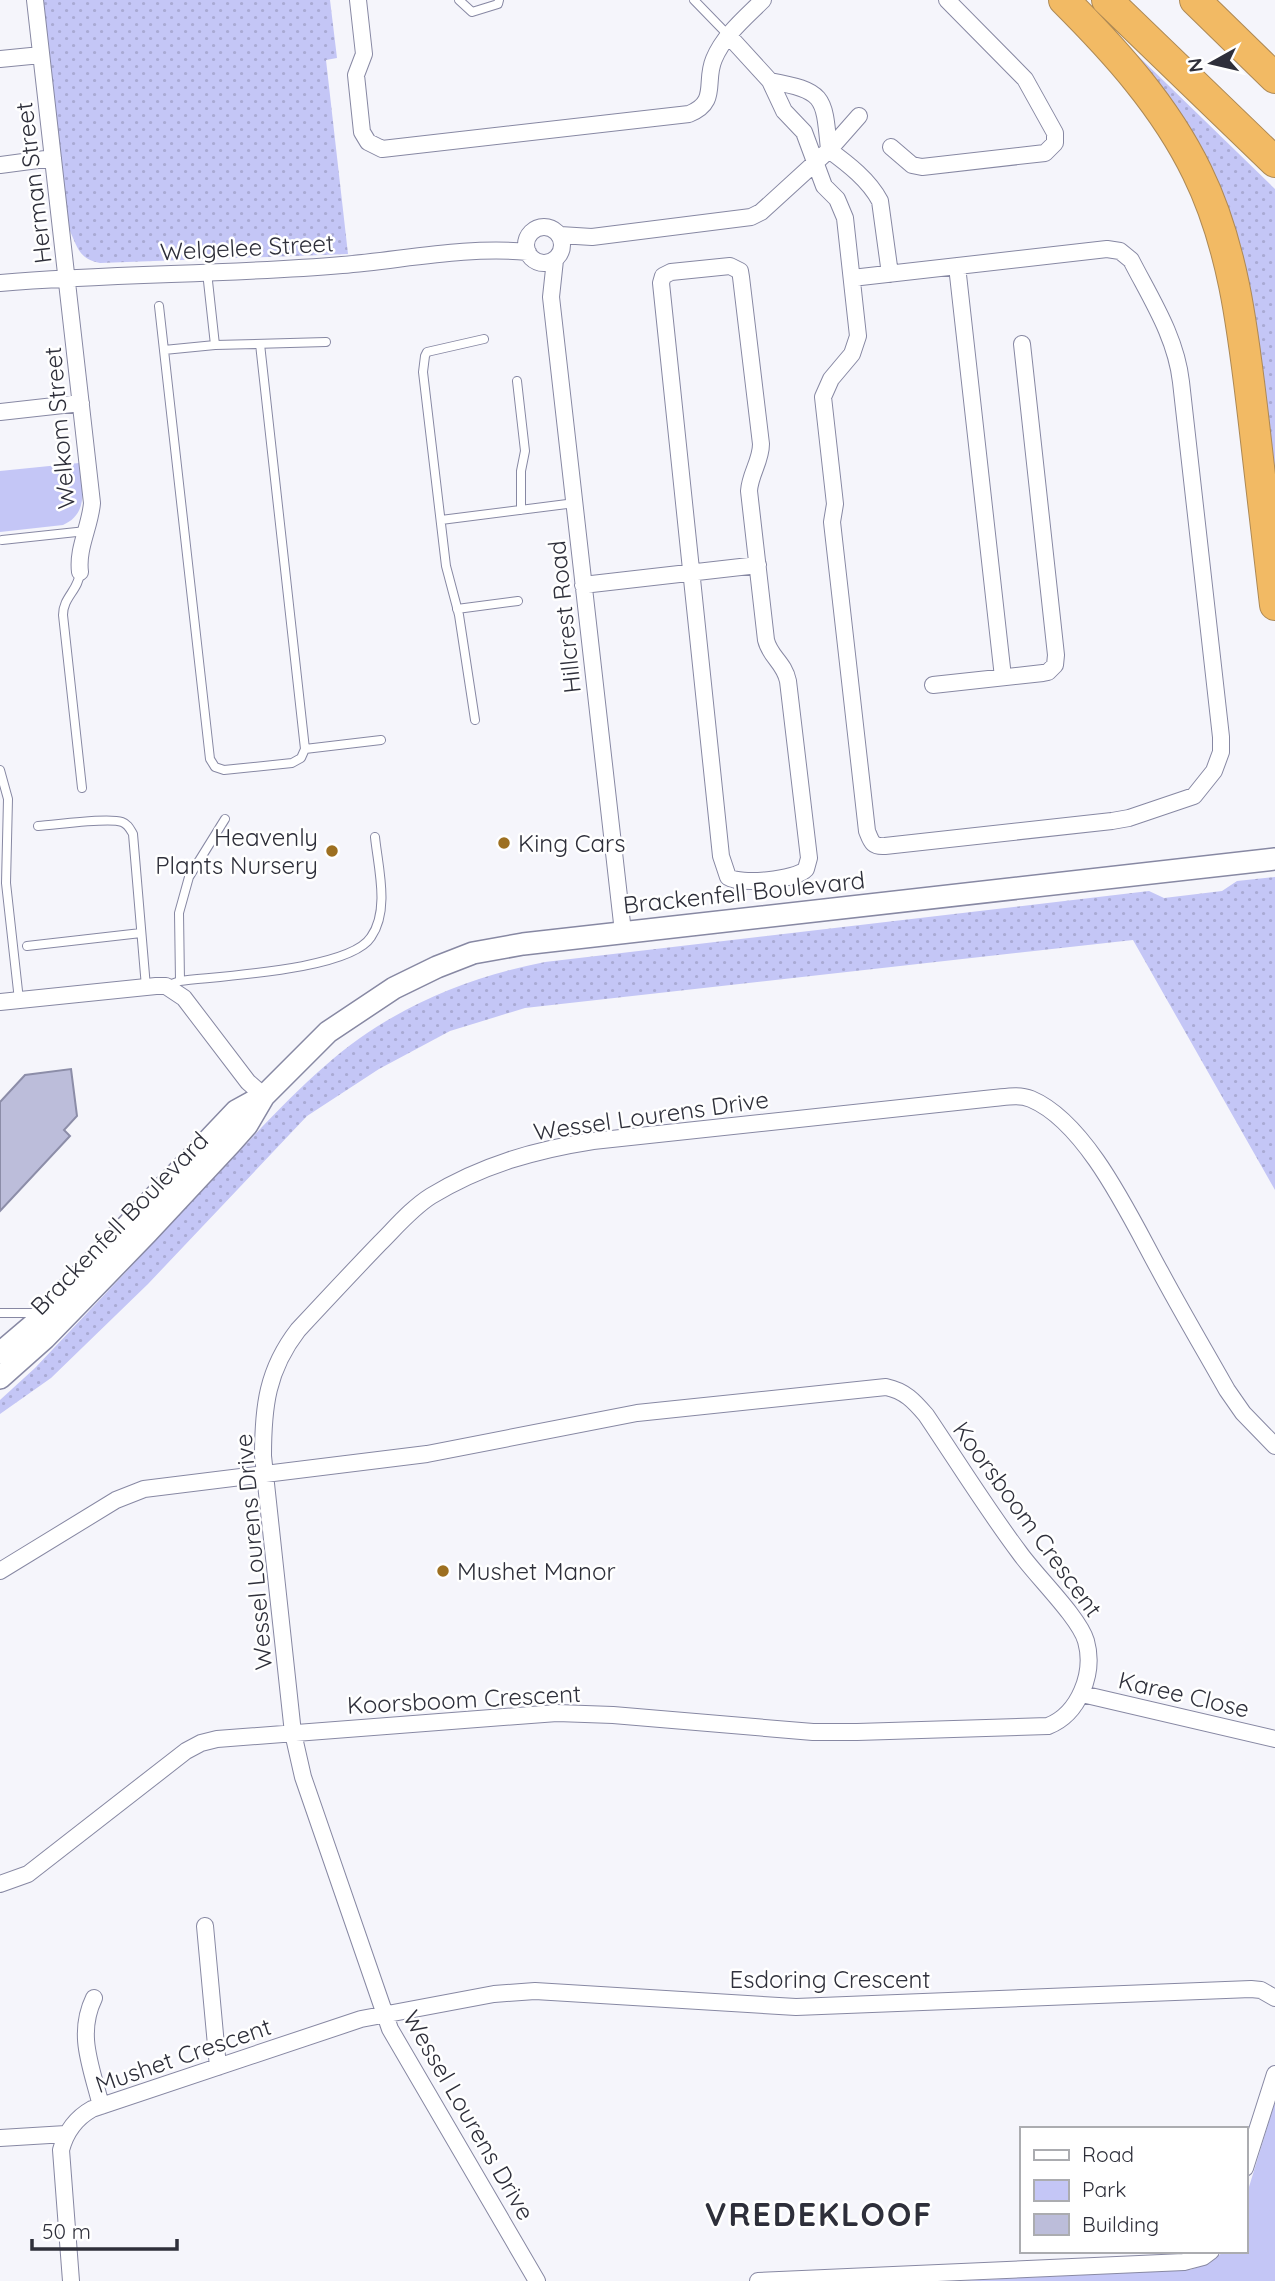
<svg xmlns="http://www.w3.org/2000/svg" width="1275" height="2281" font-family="Quicksand,sans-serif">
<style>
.grass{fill:url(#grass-dots)}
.park{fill:#c4c6f6}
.building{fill:#bcbdda;stroke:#8c8da8;stroke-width:2}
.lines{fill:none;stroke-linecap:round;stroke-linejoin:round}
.service-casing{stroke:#8788a3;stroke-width:10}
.minor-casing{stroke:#8788a3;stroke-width:18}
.tertiary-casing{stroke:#8788a3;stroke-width:24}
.motorway-casing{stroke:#ad8955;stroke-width:32}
.service{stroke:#fff;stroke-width:8}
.minor{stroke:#fff;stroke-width:16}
.tertiary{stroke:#fff;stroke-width:21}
.motorway{stroke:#f2ba64;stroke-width:30}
.poi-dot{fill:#9d6f20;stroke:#fff;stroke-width:2.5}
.labels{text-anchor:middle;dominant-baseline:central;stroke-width:5;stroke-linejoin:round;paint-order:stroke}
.street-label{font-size:24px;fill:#2e2f3a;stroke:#fff}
.poi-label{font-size:24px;fill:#2e2f3a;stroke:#fff;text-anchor:start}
.district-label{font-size:32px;font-weight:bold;letter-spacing:2px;fill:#2e2f3a;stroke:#fff}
</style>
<defs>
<pattern id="grass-dots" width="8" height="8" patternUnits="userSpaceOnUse" patternTransform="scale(1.75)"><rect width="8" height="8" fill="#c4c6f6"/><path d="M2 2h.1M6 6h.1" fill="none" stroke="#a9aad4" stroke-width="1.8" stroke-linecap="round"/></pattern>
</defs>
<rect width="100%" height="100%" fill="#f5f5fb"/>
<!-- grass -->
<path class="grass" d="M42 0H330L337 58 326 60 348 254 100 263C77 259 77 244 68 227Z
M1132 50 1275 189V524L1250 318 1126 55Z
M1275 877V1190L1133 940 525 1008 450 1031 379 1069 307 1116 148 1284 51 1378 0 1414V1400L35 1368C91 1309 147 1250 203 1190 243 1148 282 1103 326 1065 388 1010 464 978 545 962L1149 891 1164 898 1222 891 1237 881Z"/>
<!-- park -->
<path class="park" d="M79 463C82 486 90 513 63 525L0 532V471Z
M1275 2102V2281H959L1190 2270 1210 2263 1224 2251H1245V2200Z"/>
<!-- building -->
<path class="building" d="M71 1069 77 1116 64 1130 70 1136 0 1211V1102L25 1075Z"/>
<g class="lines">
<!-- service casing -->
<g class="service-casing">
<path id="service" d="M459 0 472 12 498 4 499 0
M694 0 728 35
M159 306 210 759 215 767 224 770 292 763 301 758 305 749 260 344
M215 345 326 342
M164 350 215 345 207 272
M517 381 525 451 521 471V510
M441 520 575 503
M2 540 86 531
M80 572C79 590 63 597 63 615L82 788
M457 609 518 601
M475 720 459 615 446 566 423 372 425 356 427 352 484 339
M305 749 381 740
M0 770 8 799 6 883 19 1000
M38 826C56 825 108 817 122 822 128 824 130 829 133 834L146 987
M27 946 141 933
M180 981 179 913 189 877 225 819
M166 986 180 981C220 976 350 970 371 937 390 910 378 867 375 837
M0 1313H39"/>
</g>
<!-- minor casing -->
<g class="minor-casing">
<path id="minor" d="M35 0 92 503C90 527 77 548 80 572
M358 0 364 54 356 75 362 132 368 142 382 149 689 114C719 102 704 82 714 59 724 35 745 18 763 0
M728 35 770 81 784 111 804 132 824 186 837 199 845 218 858 336 852 354 831 379 823 397 835 504 832 522 867 831C871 841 872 847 885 846L1112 821 1129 818 1194 796 1214 771 1221 752V737L1181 382C1176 337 1151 299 1131 260L1120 251 1107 249 852 278
M0 59 41 55
M770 81C825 91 824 96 829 150 848 164 869 180 880 201L890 274
M891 147 912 165 922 167 1045 153 1055 143V133L1025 79 947 0
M0 165 53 158
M526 245a18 18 0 1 1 36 0a18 18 0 1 1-36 0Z
M560 235 592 237 751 217 761 212 829 150 859 116
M555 260 551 297 623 932
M730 266 740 271 741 277 761 444C761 461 750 474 749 491L766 640C770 657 784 662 788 681L809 858 806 869C796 880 740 885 728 877L721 856 661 283 663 276 671 272Z
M957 266 1003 677
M0 283C114 273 228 275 342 265 403 260 466 246 528 252
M0 412 81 403
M583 585 758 565
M933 685 1043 673 1048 672 1055 665 1056 655 1022 344
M0 1002 156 986H166L184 998 248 1082 264 1096
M0 1571 116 1500 144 1489 427 1454 637 1413 886 1387C905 1391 914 1401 926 1415 957 1461 986 1508 1019 1552 1035 1575 1079 1617 1086 1641 1095 1673 1079 1714 1048 1726L857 1732H813L613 1715 557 1713 217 1739 201 1743 186 1751 28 1874 0 1884
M1082 1694 1275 1739
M205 1926 218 2067
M94 1998C76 2035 92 2068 101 2106
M0 2138 66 2134
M1245 2168 1275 2074
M71 2281 61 2150C66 2131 76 2118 92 2109L361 2019 494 1994 535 1991 796 2007 1251 1989 1261 1990 1275 1998
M537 2281 390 2029 303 1777 293 1733 263 1456C263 1407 267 1370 298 1330 325 1301 352 1272 380 1243 396 1227 412 1208 431 1196 482 1165 535 1150 593 1141L994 1098C1006 1097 1019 1094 1031 1099 1088 1123 1132 1221 1161 1273 1182 1312 1205 1351 1227 1390L1243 1413 1275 1446
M758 2281 1184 2262 1203 2257 1211 2251"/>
</g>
<!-- tertiary casing -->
<g class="tertiary-casing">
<path id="tertiary" d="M0 1353 33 1325 236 1111 263 1096
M0 1378 45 1338 147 1233 231 1143 247 1125 264 1096 328 1032 394 988 437 967 473 953 523 944 1275 859"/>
</g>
<!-- motorway casing -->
<g class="motorway-casing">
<path id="motorway" d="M1064 0C1115 51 1165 106 1197 172 1234 247 1243 332 1253 415 1260 478 1268 542 1275 605
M1107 0 1275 162
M1195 0 1275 78"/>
</g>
<!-- service -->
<use href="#service" class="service"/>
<!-- minor -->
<use href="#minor" class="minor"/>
<!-- tertiary -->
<use href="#tertiary" class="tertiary"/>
<!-- motorway -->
<use href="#motorway" class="motorway"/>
</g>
<!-- markers -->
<g class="poi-dot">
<circle cx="504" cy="843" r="7"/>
<circle cx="332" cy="851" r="7"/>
<circle cx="443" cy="1571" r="7"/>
</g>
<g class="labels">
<!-- street labels -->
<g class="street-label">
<text transform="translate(33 183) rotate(-97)">Herman Street</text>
<text transform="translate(247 247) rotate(-3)">Welgelee Street</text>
<text transform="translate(59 428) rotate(-95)">Welkom Street</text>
<text transform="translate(564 617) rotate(-96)">Hillcrest Road</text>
<text transform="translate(744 892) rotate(-6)">Brackenfell Boulevard</text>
<text transform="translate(651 1115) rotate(-8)">Wessel Lourens Drive</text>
<text transform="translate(119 1223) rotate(-46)">Brackenfell Boulevard</text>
<text transform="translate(1028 1519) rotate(54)">Koorsboom Crescent</text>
<text transform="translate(253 1552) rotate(-95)">Wessel Lourens Drive</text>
<text transform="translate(1184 1694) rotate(13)">Karee Close</text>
<text transform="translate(464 1699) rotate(-3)">Koorsboom Crescent</text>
<text x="830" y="1979">Esdoring Crescent</text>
<text transform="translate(183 2055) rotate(-19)">Mushet Crescent</text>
<text transform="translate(469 2115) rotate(60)">Wessel Lourens Drive</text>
</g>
<!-- poi labels -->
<g class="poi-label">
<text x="318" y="837" text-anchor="end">Heavenly<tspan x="318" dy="28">Plants Nursery</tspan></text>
<text x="518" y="843">King Cars</text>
<text x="457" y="1571">Mushet Manor</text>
</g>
<!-- district labels -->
<g class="district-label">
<text x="819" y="2214">VREDEKLOOF</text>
</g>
</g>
<!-- legend -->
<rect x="1020" y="2127" width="228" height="126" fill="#ffffff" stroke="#abacb0" stroke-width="2"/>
<rect x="1034" y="2150" width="35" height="10" fill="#ffffff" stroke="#abacb0" stroke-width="2"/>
<text x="1082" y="2162" font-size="21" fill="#2e2f3a">Road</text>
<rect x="1034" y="2180" width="35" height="21" fill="#c4c6f6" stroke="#abacb0" stroke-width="2"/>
<text x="1082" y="2197" font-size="21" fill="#2e2f3a">Park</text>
<rect x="1034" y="2214" width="35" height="21" fill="#bcbdda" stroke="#abacb0" stroke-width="2"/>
<text x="1082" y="2232" font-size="21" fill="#2e2f3a">Building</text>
<!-- north arrow -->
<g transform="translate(1212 63) rotate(262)" stroke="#ffffff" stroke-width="5" paint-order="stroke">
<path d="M0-5L12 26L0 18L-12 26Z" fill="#2e2f3a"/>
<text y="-10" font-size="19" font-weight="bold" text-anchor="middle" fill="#2e2f3a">N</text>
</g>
<!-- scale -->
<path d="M32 2239v10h145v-10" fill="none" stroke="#2e2f3a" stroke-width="3.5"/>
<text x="42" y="2239" font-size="21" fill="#2e2f3a" stroke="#ffffff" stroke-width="5" paint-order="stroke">50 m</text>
</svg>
